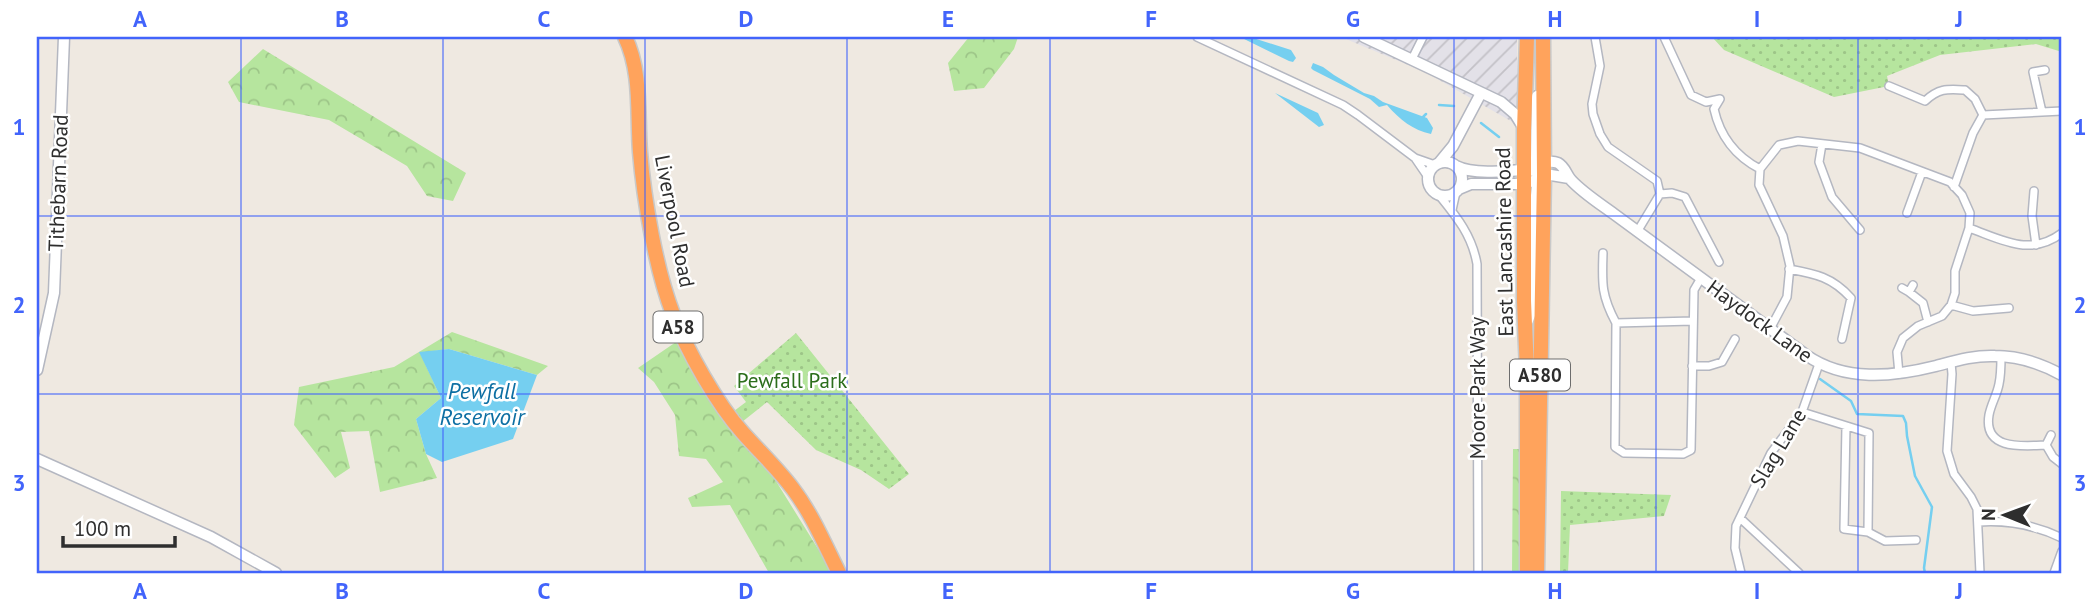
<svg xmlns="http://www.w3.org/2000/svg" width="2099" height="610" font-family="'PT Sans',sans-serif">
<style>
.industrial{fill:url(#industrial-furrows)}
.green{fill:url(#green-dots)}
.forest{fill:url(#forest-crowns)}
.water{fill:#75cff0}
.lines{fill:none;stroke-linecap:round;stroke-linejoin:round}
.stream{stroke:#75cff0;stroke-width:2.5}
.street-casing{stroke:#b4b7c1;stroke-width:10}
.secondary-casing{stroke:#b4b7c1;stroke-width:13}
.highway-casing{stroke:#c9c9c9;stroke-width:17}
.street{stroke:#fff;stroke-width:7}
.secondary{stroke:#fff;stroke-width:10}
.highway{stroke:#ffa35c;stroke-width:14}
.grid{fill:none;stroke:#4264fb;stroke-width:2;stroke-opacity:0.55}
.labels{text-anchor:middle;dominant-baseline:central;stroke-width:5;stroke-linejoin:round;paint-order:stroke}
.shield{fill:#fff;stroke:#6d6d6d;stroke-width:2}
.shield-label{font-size:19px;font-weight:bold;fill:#2e2e2e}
.street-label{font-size:21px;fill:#2e2e2e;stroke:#fff}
.park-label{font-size:21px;fill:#2c6e1b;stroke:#fff}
.water-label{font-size:23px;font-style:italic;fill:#0d6fa3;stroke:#fff}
.neatline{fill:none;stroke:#4264fb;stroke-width:2.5}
.grid-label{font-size:23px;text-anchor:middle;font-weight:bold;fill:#4264fb}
</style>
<defs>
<pattern id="industrial-furrows" width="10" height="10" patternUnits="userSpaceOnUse" patternTransform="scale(1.75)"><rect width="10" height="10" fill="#e3e1e8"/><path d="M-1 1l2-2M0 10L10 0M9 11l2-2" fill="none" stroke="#c3c1c7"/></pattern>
<pattern id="green-dots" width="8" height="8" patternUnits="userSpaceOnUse" patternTransform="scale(1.75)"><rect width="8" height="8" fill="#b6e59e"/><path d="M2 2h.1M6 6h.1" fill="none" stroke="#9dc588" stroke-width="1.8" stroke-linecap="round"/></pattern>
<pattern id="forest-crowns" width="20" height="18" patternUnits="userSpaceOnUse" patternTransform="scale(1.75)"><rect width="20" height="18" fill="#b6e59e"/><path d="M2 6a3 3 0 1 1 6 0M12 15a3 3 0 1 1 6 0" fill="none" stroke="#9dc588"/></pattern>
</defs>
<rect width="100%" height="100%" fill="#efe9e1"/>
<!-- industrial -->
<path class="industrial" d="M1341 37H1517V58L1523 128 1425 72Z"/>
<!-- green -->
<path class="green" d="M1712 37H2062V52L2036 44 1940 55 1887 76 1889 86 1834 97 1724 50Z
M796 333 909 474 889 489 861 470 816 450 767 402 742 422 734 411 746 402 734 386Z
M1561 491 1671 495 1664 516 1570 525 1568 573H1560Z"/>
<!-- forest -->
<path class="forest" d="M969 37H1018L1014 49 984 88 954 91 948 63Z
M263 49 466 173 453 201 427 196 407 166 329 120 239 102 228 82Z
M452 332 548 366 537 375 449 349 420 353 441 398 416 419 426 454 437 478 380 492 369 431 341 432 350 468 335 478 294 425 299 387 394 367Z
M676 342 726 423 766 465 833 573H769L730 505 692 507 688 498 723 482 706 459 679 456 675 415 654 382 638 368Z
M1513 449H1520L1521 573H1512Z"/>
<!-- water -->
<path class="water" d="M1240 37H1250L1291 50 1296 58 1293 62 1289 61Z
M1313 63 1323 67 1334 75 1364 93 1374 96 1383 102 1427 118 1433 128 1431 134C1413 130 1400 120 1387 105L1379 107 1370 99 1313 70 1311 68Z
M1275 93 1318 113 1324 125 1319 127Z
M449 349 537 375 513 439 442 462 426 454 416 419 441 398 419 352Z"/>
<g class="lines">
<!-- stream -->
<path class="stream" d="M1439 105 1454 106
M1423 117 1426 114
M1481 123 1499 137
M1820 379 1851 401 1857 414 1903 416 1906 423 1907 436 1915 476 1932 507 1924 568 1925 573"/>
<!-- street casing -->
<g class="street-casing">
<path id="street" d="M1197 37 1343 105 1358 115 1415 158 1435 165
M1595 37 1600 66 1592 104 1593 114 1600 134 1608 147 1657 181 1660 194 1637 232
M1664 37 1691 95 1706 102 1720 99 1714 109C1720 136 1735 156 1760 169
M1412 59 1423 37
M1889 86 1925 101C1939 88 1947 89 1965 90L1975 99 1983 115
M2042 112 2033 72 2045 70
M1822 144 1819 162 1832 197 1860 230
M1415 158 1428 177
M1954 187 1973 133 1983 115 2062 111
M2034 191 2032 216 2036 245
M1660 194 1672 193 1685 197 1719 262
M1439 195C1456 216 1472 235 1477 264L1478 573
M1452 210 1456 192
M1907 213 1922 172
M1969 228C2003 240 2030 257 2062 233
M1603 253C1602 283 1601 295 1616 323L1615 447 1624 453 1683 454 1691 450 1694 290 1701 278
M1789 269C1816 274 1832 277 1851 298L1842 339
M1902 288 1909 292 1913 285
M1909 292 1923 303 1928 322
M1951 305 1973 311 2009 308
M1616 323 1693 321
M1770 329 1787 297 1790 266 1783 236 1759 185 1760 169 1779 145 1798 141 1860 148 1950 182 1962 195 1970 213 1969 228 1955 271V293L1951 305 1942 316 1918 326 1903 338 1897 352 1899 374
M2001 356C2001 365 2001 375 1999 384 1997 395 1991 404 1989 415 1983 451 2024 446 2046 445
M1951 363 1952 374 1947 451 1954 474 1971 497 1977 509 1980 573
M1692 366H1709L1722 362 1735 339
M1802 412 1869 433 1868 532 1844 529 1846 426
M2051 435 2046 445 2053 457 2062 464
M1740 518 1799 573
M1979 522C2009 520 2035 525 2062 538
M1868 532 1885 541 1916 540
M1741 573 1735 548 1736 526 1771 453 1802 412 1819 364
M2054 573 2062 551"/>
</g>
<!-- secondary casing -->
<g class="secondary-casing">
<path id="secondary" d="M1364 37 1501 102 1515 114 1523 127
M1428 179a17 17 0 1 1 34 0a17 17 0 1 1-34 0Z
M1439 163 1453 146 1481 93
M1456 166C1471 174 1504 172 1521 170 1533 169 1546 158 1558 163 1565 167 1566 174 1571 180 1583 193 1599 203 1614 214L1806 355C1845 382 1892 377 1936 366 1955 361 1975 355 1995 356 2018 356 2042 364 2062 375
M1533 171 1536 159 1537 96
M1459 189 1471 184H1524L1551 175 1569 178
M1527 323 1532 310 1533 222 1539 169
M37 370 54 293 64 37
M37 459 211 537 276 573"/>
</g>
<!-- highway casing -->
<g class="highway-casing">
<path id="highway" d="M625 37C642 72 637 114 640 152 644 200 656 270 673 314 687 351 717 404 743 433 760 452 778 469 793 489 812 514 825 545 839 573
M1527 573V371L1524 301V130L1527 37
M1537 573 1544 176 1543 37"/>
</g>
<!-- street -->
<use href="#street" class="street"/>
<!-- secondary -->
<use href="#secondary" class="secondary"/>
<!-- highway -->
<use href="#highway" class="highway"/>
</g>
<!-- grid -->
<path class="grid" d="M241 37V573M443 37V573M645 37V573M847 37V573M1050 37V573M1252 37V573M1454 37V573M1656 37V573M1858 37V573M37 216H2062M37 394H2062"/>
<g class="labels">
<!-- shield labels -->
<g class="shield">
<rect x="653.5" y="311.5" width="49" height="31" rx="5"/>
<rect x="1510" y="359.5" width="60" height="31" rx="5"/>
</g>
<g class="shield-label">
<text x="678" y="327">A58</text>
<text x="1540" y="375">A580</text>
</g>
<!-- street labels -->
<g class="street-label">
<text transform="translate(58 183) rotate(-88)">Tithebarn Road</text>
<text transform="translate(675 221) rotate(79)">Liverpool Road</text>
<text transform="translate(1504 242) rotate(-91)">East Lancashire Road</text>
<text transform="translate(1760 321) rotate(36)">Haydock Lane</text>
<text transform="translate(1477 388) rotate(-90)">Moore Park Way</text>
<text transform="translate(1778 448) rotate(-59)">Slag Lane</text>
</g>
<!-- park labels -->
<g class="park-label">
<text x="792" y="380">Pewfall Park</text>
</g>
<!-- water labels -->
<g class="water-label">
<text x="482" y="390">Pewfall<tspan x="482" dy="26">Reservoir</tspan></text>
</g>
</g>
<!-- border -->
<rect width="2099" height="610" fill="none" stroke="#ffffff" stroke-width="77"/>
<!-- north arrow -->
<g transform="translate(2005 515) rotate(271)" stroke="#ffffff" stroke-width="5" paint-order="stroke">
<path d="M0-5L12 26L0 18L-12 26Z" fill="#2e2e2e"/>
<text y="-10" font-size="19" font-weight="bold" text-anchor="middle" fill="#2e2e2e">N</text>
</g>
<!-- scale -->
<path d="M63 536v10h112v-10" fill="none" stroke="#2e2e2e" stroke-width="3.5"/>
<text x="74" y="536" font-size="21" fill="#2e2e2e" stroke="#ffffff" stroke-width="5" paint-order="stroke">100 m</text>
<rect x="38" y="38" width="2022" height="534" class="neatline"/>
<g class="grid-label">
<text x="140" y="27">A</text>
<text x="342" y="27">B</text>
<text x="544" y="27">C</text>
<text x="746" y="27">D</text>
<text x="948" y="27">E</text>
<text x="1151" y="27">F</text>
<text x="1353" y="27">G</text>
<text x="1555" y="27">H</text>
<text x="1757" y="27">I</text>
<text x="1959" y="27">J</text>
<text x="19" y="135">1</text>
<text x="2080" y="135">1</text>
<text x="19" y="313">2</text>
<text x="2080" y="313">2</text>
<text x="19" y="491">3</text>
<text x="2080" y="491">3</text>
<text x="140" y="599">A</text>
<text x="342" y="599">B</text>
<text x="544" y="599">C</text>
<text x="746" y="599">D</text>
<text x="948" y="599">E</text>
<text x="1151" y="599">F</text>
<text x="1353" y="599">G</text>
<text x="1555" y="599">H</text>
<text x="1757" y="599">I</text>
<text x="1959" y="599">J</text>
</g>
</svg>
